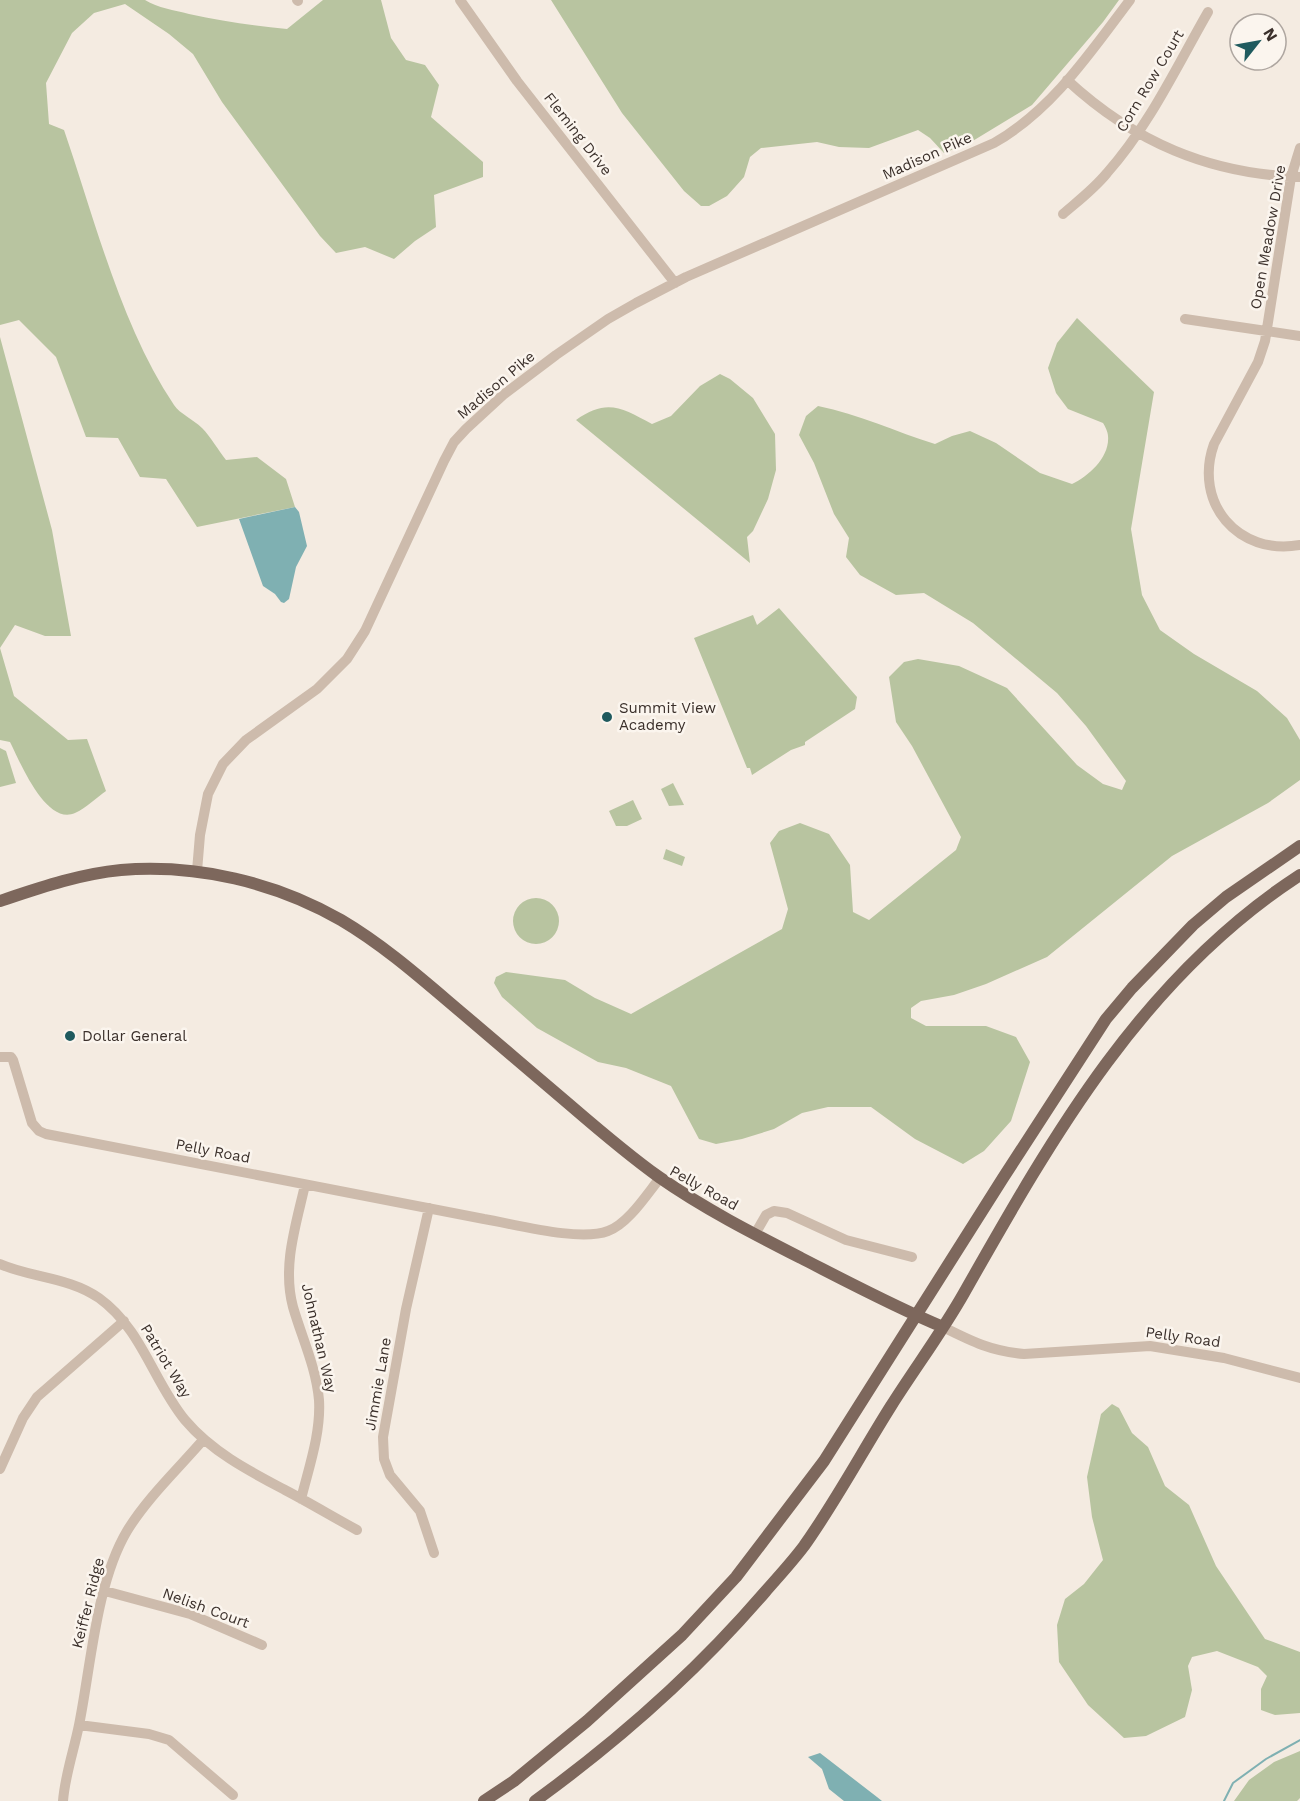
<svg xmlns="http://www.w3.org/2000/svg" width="1300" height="1801" font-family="'Work Sans',sans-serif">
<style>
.green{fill:#b8c4a0}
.water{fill:#7fb0b2}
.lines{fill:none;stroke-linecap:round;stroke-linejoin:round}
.stream{stroke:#7fb0b2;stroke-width:2}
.minor{stroke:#cdbbac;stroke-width:10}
.major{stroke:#7d675c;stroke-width:12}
.poi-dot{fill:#1f5a5e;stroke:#fbf5ee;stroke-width:2}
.labels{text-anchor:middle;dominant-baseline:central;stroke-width:5;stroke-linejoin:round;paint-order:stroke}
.street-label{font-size:15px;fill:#3b302b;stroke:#fbf5ee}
.poi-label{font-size:15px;fill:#3b302b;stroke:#fbf5ee;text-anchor:start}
</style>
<rect width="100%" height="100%" fill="#f4ebe1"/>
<!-- green -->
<path class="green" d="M0 0H145C158 8 174 10 189 14 222 21 254 26 287 29L323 0H381L391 38 406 60 425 65 439 85 431 117 483 162V177L434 195 436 227 415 241 394 259 365 247 336 253 320 236 222 102 193 54 169 34 125 4 94 13 72 33 46 83 49 124 64 130C95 220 121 326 174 405 180 414 193 419 202 428 211 437 218 450 226 460L257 457 286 479 295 507 197 527 166 479 140 477 118 438 86 437 56 357 19 320 0 325Z
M551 0H1119L1103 22 1032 105 971 142 944 153 930 138 918 130 869 148 839 147 817 142 761 148 750 157 744 177 727 196 709 206H701L684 191 622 113Z
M1077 318 1154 392 1131 529 1142 595 1160 630 1194 654 1257 691 1287 718 1300 740V780L1268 803 1172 856 1047 957 986 984 954 995 921 1001 911 1008V1018L926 1026H986L1016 1037 1030 1062 1011 1121 984 1151 963 1164 915 1139 871 1107H828L802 1113 774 1129 742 1139 716 1144 699 1139 671 1086 626 1068 598 1062 537 1028 502 997 494 983 496 977 506 972 565 980 595 998 631 1014 782 929 788 909 770 843 779 831 800 823 829 834 850 865 853 912 869 920 956 850 961 837 912 746 896 722 889 677 904 662 918 659 959 666 1007 688 1077 765 1103 784 1122 790 1126 781 1086 726 1057 693 973 623 924 593 896 595 860 575 846 557 849 538 834 514 814 463 799 435 806 416 818 406C859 414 896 432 935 444L952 436 970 431 996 443 1040 473 1072 484C1089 476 1110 457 1108 436 1108 432 1105 426 1103 423L1068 409 1056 393 1048 368 1057 343Z
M0 337 52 530 71 636H45L15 625 0 648Z
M720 374 730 379 753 398 775 434 776 470 768 499 753 531 747 537 750 563 576 420C607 398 622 408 652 424L671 416 700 386Z
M779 608 857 697 855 709 805 742V745L791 750 752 775 750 768H747L694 638 753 615 757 625Z
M0 648 14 696 68 740 87 739 106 791C96 798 86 808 75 813 46 826 20 762 10 742L0 740Z
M0 748 6 751 16 783 0 787Z
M673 783 684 805 669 806 661 789Z
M633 800 642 819 627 826H616L609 811Z
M666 849 685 857 682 866 663 859Z
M513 921a23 23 0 1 1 46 0a23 23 0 1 1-46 0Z
M1112 1404 1119 1408 1132 1433 1148 1447 1165 1486 1189 1505 1216 1566 1265 1639 1300 1652V1713L1275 1715 1261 1710V1689L1267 1676 1258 1667 1217 1651 1192 1657 1188 1666 1192 1690 1185 1717 1146 1736 1124 1738 1088 1705 1059 1662 1057 1625 1065 1599 1084 1584 1103 1560 1092 1517 1087 1477 1101 1414Z
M1300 1751V1798L1297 1801H1234L1249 1780 1274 1762Z"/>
<!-- water -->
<path class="water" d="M295 507 299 512 307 546 296 567 289 599 284 603 281 602 275 594 263 586 239 519Z
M820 1753 877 1797 882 1801H844L829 1789 822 1769 808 1757Z"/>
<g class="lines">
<!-- stream -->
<path class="stream" d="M1224 1801 1233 1783 1266 1759 1300 1740"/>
<!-- minor -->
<path class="minor" d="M297 0 298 1
M460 0 517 81 675 283
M1067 80C1134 142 1209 174 1300 177
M1300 148 1291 177 1265 341 1258 362 1214 444C1193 503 1238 556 1300 545
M1063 214C1078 201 1094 189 1107 173 1149 126 1177 66 1208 12
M1185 319 1300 336
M197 871 200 835 208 794 223 764 246 740 317 689 347 659 365 631 444 461 454 442 466 429 503 395 556 355 608 319 636 303 686 277 994 143C1052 110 1090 53 1130 0
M0 1057H11L13 1060 32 1123 39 1131 46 1134 484 1219C515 1224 579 1242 608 1231 628 1224 647 1194 660 1178
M429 1208 406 1309 383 1437 384 1459 390 1475 420 1511 434 1553
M755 1234 766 1215 774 1211 787 1213 846 1240 912 1257
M0 1264C32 1278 69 1277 99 1298 142 1329 153 1381 185 1420 212 1452 249 1471 285 1490 310 1503 333 1517 357 1530
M943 1327C973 1342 991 1351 1024 1354L1150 1346 1224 1358 1300 1378
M0 1469 23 1418 37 1397 124 1321
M301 1499C309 1467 321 1433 319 1400 316 1367 302 1338 293 1307 282 1266 296 1225 305 1185
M105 1591 190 1614 262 1645
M79 1725 149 1734 169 1740 233 1795
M63 1801C65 1775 74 1750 79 1725 91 1666 96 1583 127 1531 147 1498 178 1469 203 1440"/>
<!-- major -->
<path class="major" d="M0 901C39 888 79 874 121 870 197 864 275 882 341 920 385 946 423 980 462 1013 498 1044 534 1074 570 1105 599 1130 628 1155 659 1177 703 1208 754 1234 801 1258 848 1282 895 1307 943 1327
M484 1801 514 1781 587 1721 682 1635 736 1577 824 1461 1003 1178 1106 1019 1132 988 1193 925 1226 897 1300 846
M535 1801C618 1741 698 1670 765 1592 778 1577 792 1562 804 1546 836 1501 862 1452 891 1406 915 1368 942 1332 964 1293 1054 1134 1143 977 1300 875"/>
</g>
<!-- markers -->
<g class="poi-dot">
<circle cx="607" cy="717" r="6"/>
<circle cx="70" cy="1036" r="6"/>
</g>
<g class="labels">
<!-- street labels -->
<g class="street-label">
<text transform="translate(1150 81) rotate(-59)">Corn Row Court</text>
<text transform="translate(578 134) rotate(52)">Fleming Drive</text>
<text transform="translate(927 156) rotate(-24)">Madison Pike</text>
<text transform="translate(1268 237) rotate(-80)">Open Meadow Drive</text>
<text transform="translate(496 385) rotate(-40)">Madison Pike</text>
<text transform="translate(213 1151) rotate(11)">Pelly Road</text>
<text transform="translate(704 1188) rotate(29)">Pelly Road</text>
<text transform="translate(1183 1337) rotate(8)">Pelly Road</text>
<text transform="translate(319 1338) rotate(77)">Johnathan Way</text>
<text transform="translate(166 1361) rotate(59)">Patriot Way</text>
<text transform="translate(378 1384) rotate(-80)">Jimmie Lane</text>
<text transform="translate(88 1603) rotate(-76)">Keiffer Ridge</text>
<text transform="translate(206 1608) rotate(20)">Nelish Court</text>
</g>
<!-- poi labels -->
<g class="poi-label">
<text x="619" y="708">Summit View<tspan x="619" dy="17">Academy</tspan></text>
<text x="82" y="1036">Dollar General</text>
</g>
</g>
<!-- north arrow -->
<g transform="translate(1258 42) rotate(59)"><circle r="28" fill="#fbf5ee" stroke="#aea6a0" stroke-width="1.5"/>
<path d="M0-4.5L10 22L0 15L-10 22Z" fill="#1f5a5e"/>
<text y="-9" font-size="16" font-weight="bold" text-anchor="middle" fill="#3b302b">N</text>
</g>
</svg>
